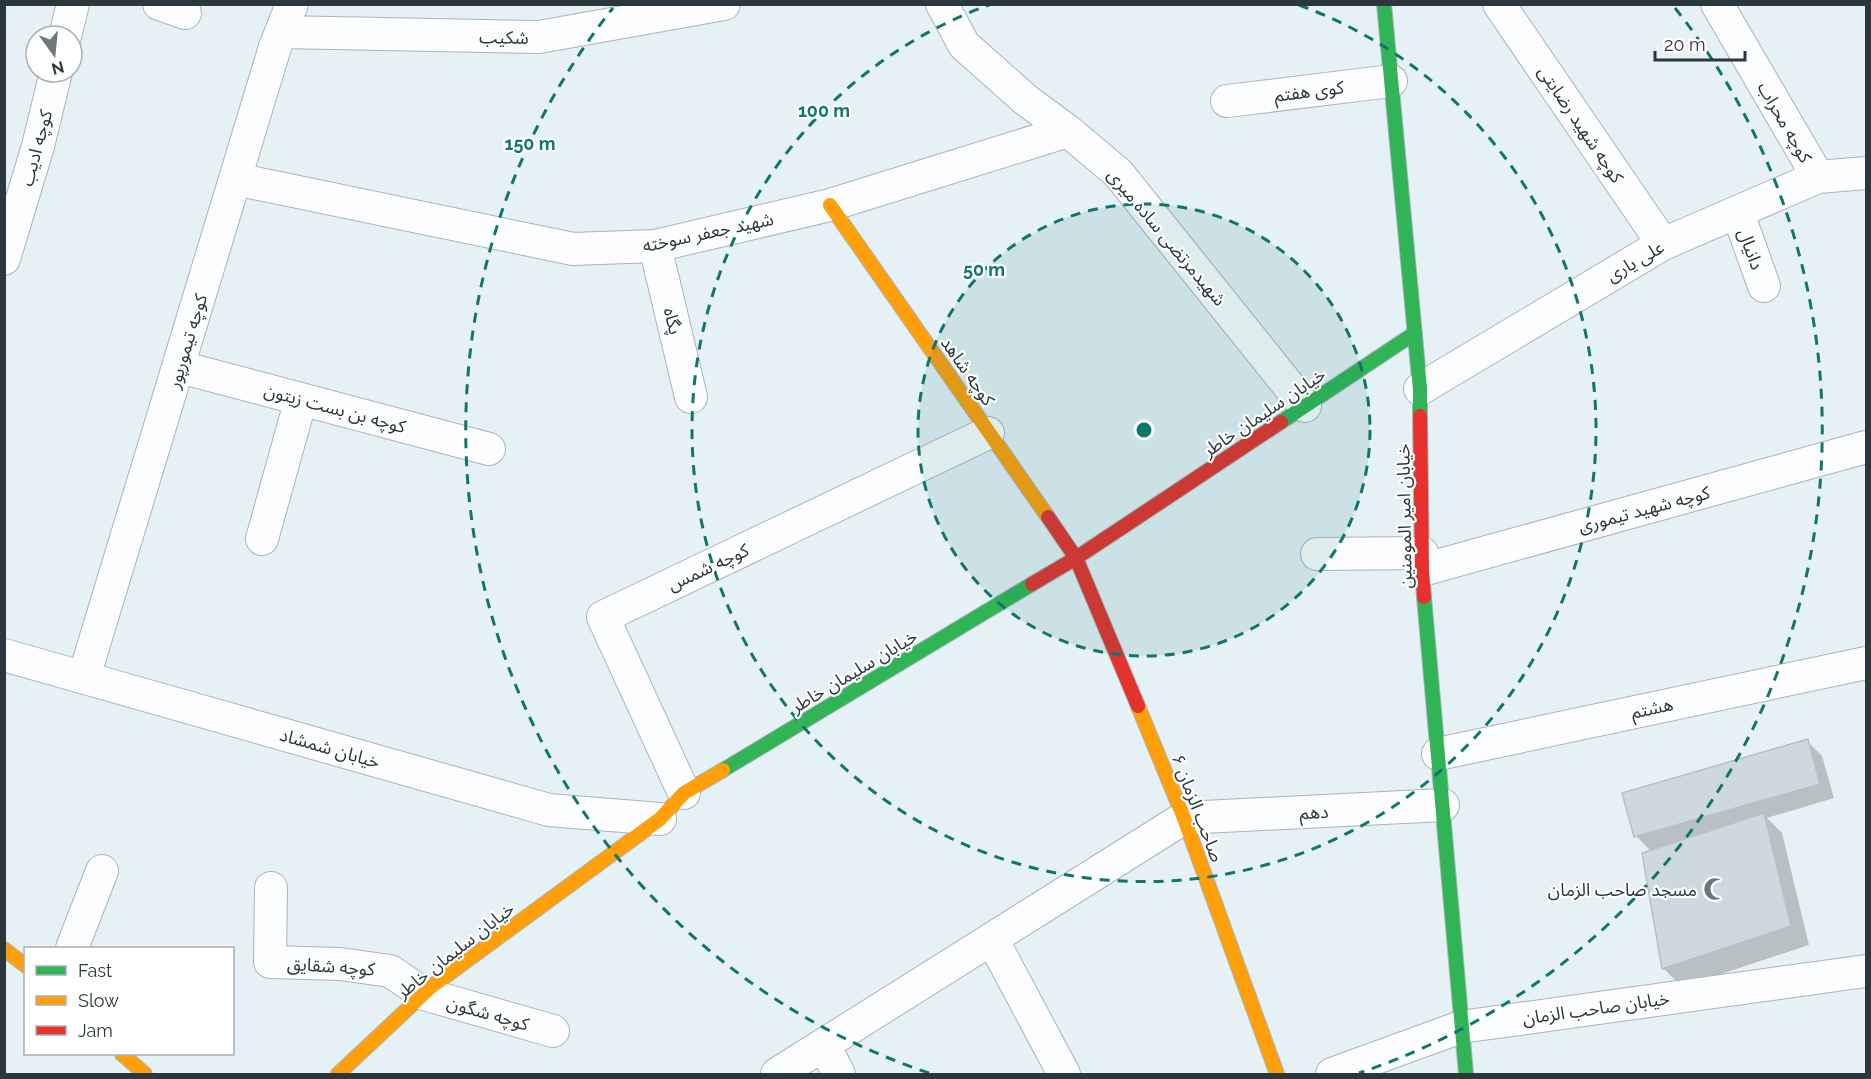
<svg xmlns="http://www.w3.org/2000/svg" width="1871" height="1079" font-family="Raleway,'Noto Sans Arabic',sans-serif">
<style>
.shadow{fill:#0003}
.building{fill:#ced9df;stroke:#b6c1c6;stroke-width:1.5}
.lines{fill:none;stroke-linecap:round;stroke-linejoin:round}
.street-casing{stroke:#a9b4ba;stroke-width:34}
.fast-casing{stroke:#a9b4ba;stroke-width:16}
.slow-casing{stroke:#a9b4ba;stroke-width:16}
.jam-casing{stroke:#a9b4ba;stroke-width:16}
.street{stroke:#fbfdfe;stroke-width:32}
.fast{stroke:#30b455;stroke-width:14}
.slow{stroke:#ff9f0a;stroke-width:14}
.jam{stroke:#e5322d;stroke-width:14}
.ring{fill:none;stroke:#0f766e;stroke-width:3;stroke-dasharray:10 8}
.labels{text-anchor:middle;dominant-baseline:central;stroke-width:4.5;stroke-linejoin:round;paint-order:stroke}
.street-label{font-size:18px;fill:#2a373d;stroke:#fff}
.poi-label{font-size:18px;fill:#2a373d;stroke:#fff;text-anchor:end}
.centre{fill:#0f766e;stroke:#fff;stroke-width:3}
.ring-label{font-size:18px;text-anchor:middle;font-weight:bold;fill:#0f766e;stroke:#fff;stroke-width:4.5;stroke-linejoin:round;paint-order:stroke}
</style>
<rect width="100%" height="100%" fill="#e6f1f6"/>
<!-- shadow -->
<path class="shadow" d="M1807 741 1822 756 1834 798 1767 818 1782 833 1809 945 1682 987 1663 968 1651 851 1636 836Z"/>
<!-- building -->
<path class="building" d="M1808 739 1820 784 1634 837 1622 793Z
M1764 813 1791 926 1662 969 1642 853Z"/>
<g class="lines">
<!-- street casing -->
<g class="street-casing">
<path id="street" d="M159 4 185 13
M942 4 964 45 1026 100 1068 131 1118 173 1305 406
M1499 4 1663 244
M1717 4 1818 177
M281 32 539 37 724 4
M65 36 73 4
M1227 101 1391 81
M235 179 573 249 655 246 830 205 1068 131
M1738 213 1764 286
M655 246 691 397
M4 259 38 146 56 72
M180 367 489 449
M1420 389 1663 244 1818 177 1866 173
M262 539 301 399
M1317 554 1422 553
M1422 570 1866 447
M4 655 549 810 660 819
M84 677 275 47 292 4
M1438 754 1866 663
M684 793 603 617 988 433
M271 888 270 962 340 964 390 971 424 994 553 1031
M992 939 1064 1074
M72 948 102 871
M824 1045 839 1074
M777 1074 1184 818 1443 805
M1332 1074 1461 1027 1866 971"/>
</g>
<!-- fast casing -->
<g class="fast-casing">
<path id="fast" d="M1384 4 1420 389V416
M1281 422 1415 333
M1424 597 1466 1074
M723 770 1032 584"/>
</g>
<!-- slow casing -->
<g class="slow-casing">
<path id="slow" d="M830 205 1048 517
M1138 706 1184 818 1277 1074
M4 949 26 966
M122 1054 145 1074
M338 1074 432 986 660 819 684 793 723 770"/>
</g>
<!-- jam casing -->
<g class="jam-casing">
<path id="jam" d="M1420 416 1422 570 1424 597
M1048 517 1076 558 1138 706
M1032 584 1076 558 1281 422"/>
</g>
<!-- street -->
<use href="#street" class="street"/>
<!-- fast -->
<use href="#fast" class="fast"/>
<!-- slow -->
<use href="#slow" class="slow"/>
<!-- jam -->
<use href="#jam" class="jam"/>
</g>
<!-- distance rings -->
<circle cx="1144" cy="430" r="226" fill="#0f766e" fill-opacity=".12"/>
<g class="ring">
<circle cx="1144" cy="430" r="226"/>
<path d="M1299 5A452 452 0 1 1 989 5"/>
<path d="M929 1073A678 678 0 0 1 613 8M1675 8A678 678 0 0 1 1359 1073"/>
</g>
<!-- icons -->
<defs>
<g id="mosque-bare" transform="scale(1.8)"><path d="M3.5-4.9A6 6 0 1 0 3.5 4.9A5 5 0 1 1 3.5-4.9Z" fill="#6c787e" stroke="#fff" stroke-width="2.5" paint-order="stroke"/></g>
</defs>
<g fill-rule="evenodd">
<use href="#mosque-bare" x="1715" y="889"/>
</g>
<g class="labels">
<!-- street labels -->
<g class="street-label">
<text transform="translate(504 37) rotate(1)">شکیب</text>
<text transform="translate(1309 91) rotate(-7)">کوی هفتم</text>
<text transform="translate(1785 122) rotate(60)">کوچه محراب</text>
<text transform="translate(1581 124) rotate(56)">کوچه شهید رضایتی</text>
<text transform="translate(36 148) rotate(-75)">کوچه ادیب</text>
<text transform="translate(708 232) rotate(-12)">شهید جعفر سوخته</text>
<text transform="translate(1167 237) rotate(50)">شهیدمرتضی ساده میری</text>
<text transform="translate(1751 249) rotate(70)">دانیال</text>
<text transform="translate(1635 261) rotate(-30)">علی یاری</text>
<text transform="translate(673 321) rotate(76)">پگاه</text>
<text transform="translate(187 341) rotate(-73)">کوچه تیمورپور</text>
<text transform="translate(968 371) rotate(55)">کوچه شاهد</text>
<text transform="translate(335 408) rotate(15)">کوچه بن بست زیتون</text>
<text transform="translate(1264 412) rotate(-34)">خیابان سلیمان خاطر</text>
<text transform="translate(1644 509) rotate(-15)">کوچه شهید تیموری</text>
<text transform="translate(1404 516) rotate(-91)">خیابان امیر المومنین</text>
<text transform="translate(708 567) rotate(-25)">کوچه شمس</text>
<text transform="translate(854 671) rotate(-31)">خیابان سلیمان خاطر</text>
<text transform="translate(1652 708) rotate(-12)">هشتم</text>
<text transform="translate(330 748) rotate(16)">خیابان شمشاد</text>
<text transform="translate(1198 808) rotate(69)">صاحب الزمان ۶</text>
<text transform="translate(1314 812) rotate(-3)">دهم</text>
<text transform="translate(455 950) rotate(-38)">خیابان سلیمان خاطر</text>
<text transform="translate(331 966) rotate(4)">کوچه شقایق</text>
<text transform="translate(1596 1008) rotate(-8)">خیابان صاحب الزمان</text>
<text transform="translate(488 1013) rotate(16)">کوچه شگون</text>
</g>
<!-- poi labels -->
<g class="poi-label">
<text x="1697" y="889">مسجد صاحب الزمان</text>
</g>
</g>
<circle cx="1144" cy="430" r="9" class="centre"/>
<g class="ring-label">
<text x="824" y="117">100 m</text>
<text x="530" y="150">150 m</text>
<text x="984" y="276">50 m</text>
</g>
<!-- border -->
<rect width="1871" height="1079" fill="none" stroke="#2a373d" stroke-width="12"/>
<!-- legend -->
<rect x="24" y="947" width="210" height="108" fill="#ffffff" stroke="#aaafb1" stroke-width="1.5"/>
<rect x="36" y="966" width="30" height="9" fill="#30b455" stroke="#aaafb1" stroke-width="1.5"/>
<text x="78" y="977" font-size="18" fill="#2a373d">Fast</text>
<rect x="36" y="996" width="30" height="9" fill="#ff9f0a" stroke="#aaafb1" stroke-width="1.5"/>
<text x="78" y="1007" font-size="18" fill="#2a373d">Slow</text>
<rect x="36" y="1026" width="30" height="9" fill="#e5322d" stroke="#aaafb1" stroke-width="1.5"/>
<text x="78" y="1037" font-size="18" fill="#2a373d">Jam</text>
<!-- north arrow -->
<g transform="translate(54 54) rotate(165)"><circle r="28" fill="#ffffff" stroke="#aaafb1" stroke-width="1.5"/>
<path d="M0-4.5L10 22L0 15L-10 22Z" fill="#6c787e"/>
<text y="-9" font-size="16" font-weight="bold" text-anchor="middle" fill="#2a373d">N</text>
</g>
<!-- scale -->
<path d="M1655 51v9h90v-9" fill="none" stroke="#2a373d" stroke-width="3"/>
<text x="1664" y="51" font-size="18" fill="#2a373d" stroke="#ffffff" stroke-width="4.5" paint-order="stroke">20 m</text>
</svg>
